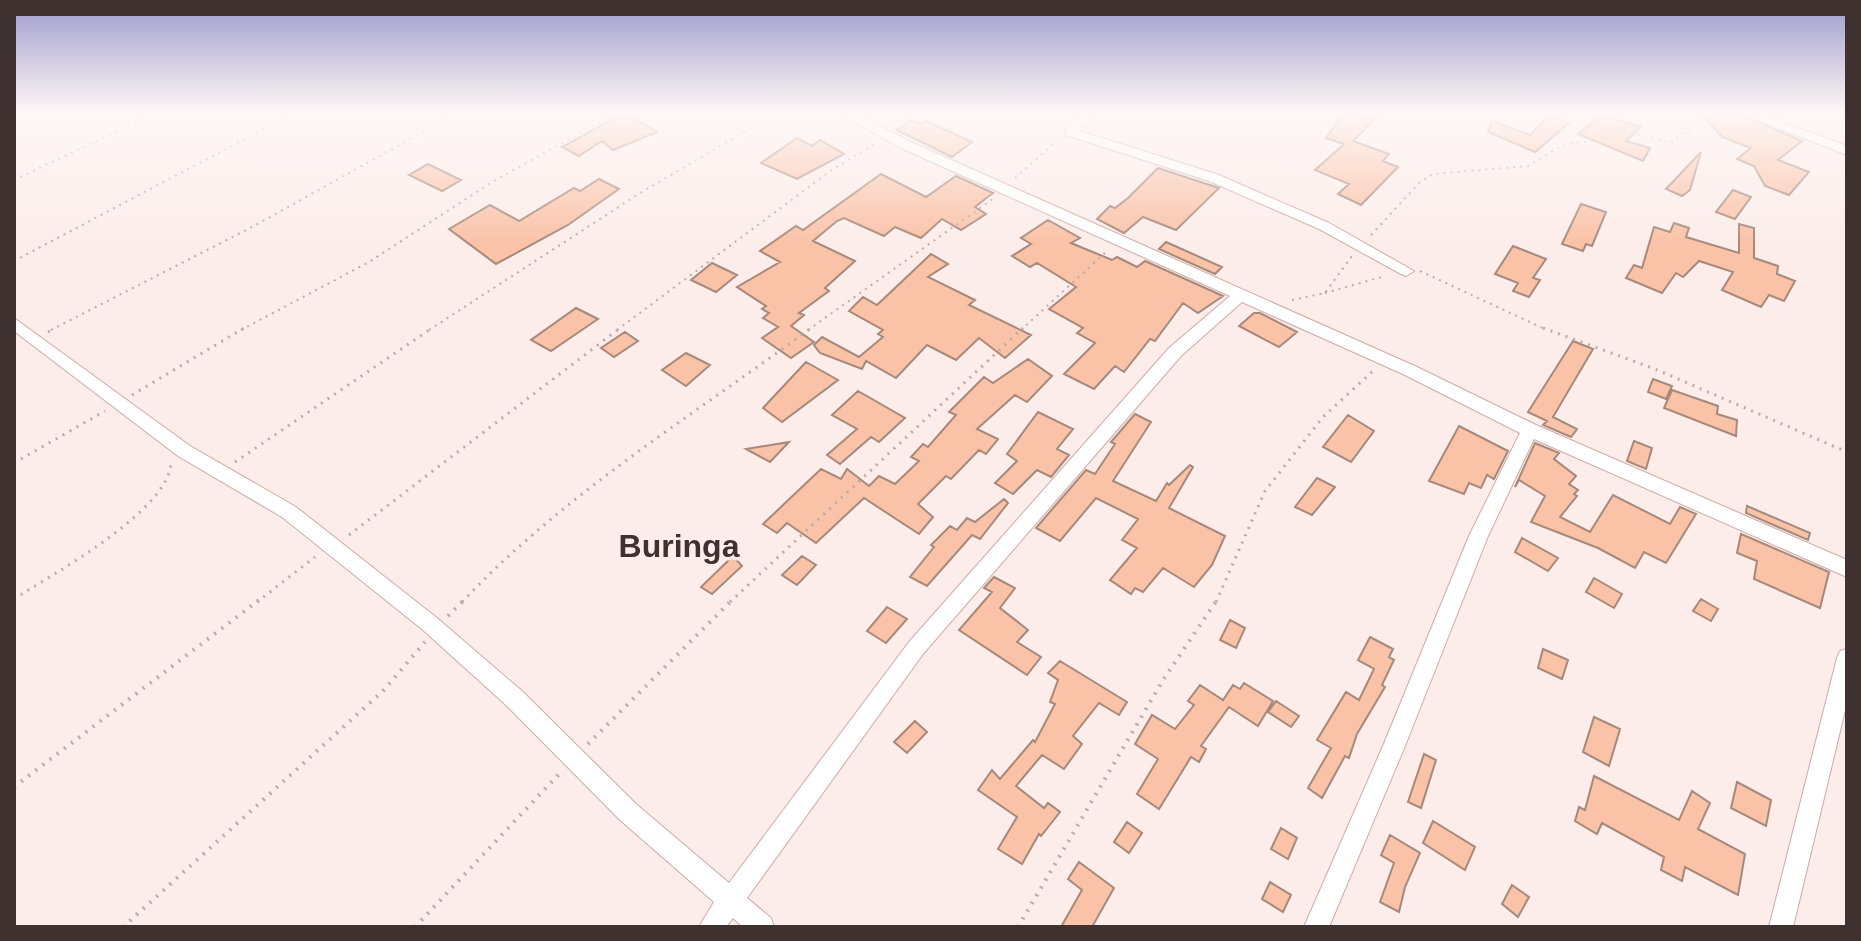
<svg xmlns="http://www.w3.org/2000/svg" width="1861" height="941" font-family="Arial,sans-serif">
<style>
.building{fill:#fac2a7;stroke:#a6897b;stroke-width:2}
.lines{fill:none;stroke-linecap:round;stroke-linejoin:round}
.street-casing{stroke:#ceaba6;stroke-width:2}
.path-far2{stroke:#b9aaa8;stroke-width:2;stroke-dasharray:2 5;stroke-linecap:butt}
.path-far1{stroke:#b9aaa8;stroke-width:3;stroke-dasharray:2 6;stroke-linecap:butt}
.path{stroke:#b9aaa8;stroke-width:4;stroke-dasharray:2 7;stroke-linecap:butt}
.street{fill:#fff;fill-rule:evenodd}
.labels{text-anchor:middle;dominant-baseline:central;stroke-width:7;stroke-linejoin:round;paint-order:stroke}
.quarter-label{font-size:32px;font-weight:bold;fill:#3f312f;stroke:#fcedea}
</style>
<rect width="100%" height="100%" fill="#fcedea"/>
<!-- building -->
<path class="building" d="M624 113 657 132 613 150 602 141 579 156 562 147Z
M1344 113 1377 117 1353 141 1389 154 1383 161 1398 167 1361 205 1338 194 1349 184 1315 170 1344 144 1326 138Z
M1700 113H1737L1802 141 1778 160 1809 172 1789 195 1765 186 1754 166 1737 159 1751 148 1722 137Z
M1601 115 1641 127 1626 141 1650 148 1643 161 1578 134Z
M1549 116 1569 123 1535 152 1488 132 1492 121 1530 135Z
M911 120 921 124 926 121 972 142 952 157 897 130Z
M797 138 812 146 820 140 844 154 797 179 761 163Z
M1701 152 1690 190 1682 196 1666 189Z
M428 164 461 180 442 191 409 175Z
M1158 168 1219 188 1176 230 1143 217 1124 233 1097 219 1110 206 1115 208 1128 198Z
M881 174 926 197 956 176 993 193 975 207 986 214 961 230 942 219 921 238 895 227 884 236 844 218 837 221 813 241 855 261 825 288 829 291 799 313 804 315 791 326 814 342 791 358 762 338 778 327 763 318 769 313 762 309 766 306 737 287 780 262 760 251 796 226 803 230Z
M599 179 619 189 568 225 496 264 449 229 490 205 519 221 574 188 580 191Z
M1733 190 1751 197 1735 219 1716 212Z
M1581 204 1606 212 1592 246 1586 244 1583 251 1562 244Z
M1048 220 1080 238 1071 243 1112 260 1117 257 1137 267 1145 261 1223 296 1198 313 1183 303 1155 341 1150 339 1124 372 1115 366 1094 389 1064 374 1095 343 1077 333 1083 328 1049 309 1076 287 1037 263 1030 267 1012 256 1031 244 1021 238Z
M1674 223 1689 228 1686 237 1739 253V224L1754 228V258L1778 266 1777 274 1795 281 1784 301 1769 295 1761 307 1722 290 1733 272 1699 261 1683 277 1676 273 1662 293 1626 278 1634 265 1642 268 1654 227 1670 232Z
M1166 242 1222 267 1215 274 1159 249Z
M1513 246 1546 259 1533 278 1540 280 1529 297 1513 291 1518 283 1495 274Z
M931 254 948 264 928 277 975 300 969 305 1031 335 1005 358 979 338 956 360 927 345 896 378 866 361 862 369 820 353 814 345 822 337 859 357 883 337 878 334 883 330 849 311 863 297 877 305Z
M712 263 737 275 716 292 691 280Z
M576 308 598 319 551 351 531 340Z
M1254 313H1260L1297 332 1279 347 1239 326Z
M625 332 638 341 614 357 601 348Z
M1573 341 1593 349 1553 417 1577 429 1571 437 1543 425 1547 421 1528 412Z
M686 353 710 365 686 386 662 370Z
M1028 359 1052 376 1027 402 1015 395 977 429 998 439 986 454 979 450 951 479 946 476 918 504 933 517 919 534 864 498 816 543 787 523 777 533 763 524 821 469 841 479 847 469 869 486 879 476 895 484 919 461 911 457 923 444 928 447 956 415 949 412 984 377 993 383Z
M806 362 838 380 782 422 763 408Z
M1653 379 1672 386 1666 399 1648 392Z
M1672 390 1718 406 1717 414 1737 420 1736 436 1664 408Z
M858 391 905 418 879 442 871 437 840 464 827 455 857 429 832 415Z
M1038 412 1073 429 1057 449 1069 455 1051 477 1037 470 1013 494 995 483 1017 461 1007 454Z
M1135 414 1151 422 1113 481 1156 501 1167 483 1169 485 1190 465 1193 467 1169 508 1225 536 1212 565 1194 587 1163 568 1143 592 1135 588 1131 594 1110 580 1137 548 1122 540 1138 519 1096 498 1060 541 1036 528 1086 470 1095 474 1115 444 1111 442Z
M1348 415 1374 431 1351 462 1323 447Z
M1459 426 1508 451 1494 479 1487 475 1481 488 1469 483 1464 494 1429 481Z
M1634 441 1652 448 1646 469 1627 461Z
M789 442 770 462 746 449Z
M1535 443 1559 453 1554 459 1576 476 1569 484 1578 490 1574 494 1577 496 1560 517 1590 532 1613 495 1670 524 1680 507 1696 514 1666 563 1644 552 1635 568 1598 548 1531 522 1545 496 1519 480 1515 487Z
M1317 478 1335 487 1312 515 1295 507Z
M1004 499 1008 503 980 539 972 535 927 586 910 577 934 547 931 545 950 526 957 530 967 518 975 522Z
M1747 506 1810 533 1808 540 1746 513Z
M1741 534 1829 572 1820 608 1754 579 1757 561 1737 553Z
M1522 538 1558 558 1548 571 1515 552Z
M733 556 742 566 712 594 701 587Z
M802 556 816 565 797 585 782 575Z
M994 577 1015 588 1000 608 1028 630 1017 642 1041 657 1027 675 959 630 992 592 984 588Z
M1594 578 1622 594 1614 608 1586 592Z
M1701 599 1718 609 1711 621 1693 611Z
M887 607 907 619 886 643 867 631Z
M1230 620 1245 628 1236 648 1220 640Z
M1370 637 1393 649 1389 657 1394 660 1382 685 1385 687 1357 734 1349 758 1345 756 1322 798 1308 788 1331 748 1317 740 1346 692 1359 700 1374 669 1358 660Z
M1543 649 1568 660 1562 679 1538 668Z
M1060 661 1127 702 1119 715 1099 703 1073 736 1082 744 1064 769 1042 755 1016 786 1044 808 1048 803 1060 812 1041 836 1039 834 1022 864 998 849 1017 817 978 790 992 770 1000 779 1033 740 1035 742 1055 704 1050 702 1058 680 1048 673Z
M1244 683 1273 701 1258 726 1229 707 1201 746 1206 749 1199 762 1191 757 1159 809 1137 794 1158 759 1135 744 1152 715 1175 729 1194 705 1188 701 1200 685 1223 700 1233 685 1240 689Z
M1276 701 1299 716 1291 727 1268 712Z
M1594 717 1620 729 1609 766 1583 752Z
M915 721 927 732 907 753 894 742Z
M1424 754 1436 760 1421 808 1408 802Z
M1594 776 1679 820 1692 791 1710 803 1698 829 1745 854 1738 895 1685 867 1682 881 1661 870 1664 857 1602 823 1597 834 1575 821 1579 807 1585 810Z
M1737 782 1771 800 1766 826 1731 808Z
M1433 821 1475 847 1465 870 1423 843Z
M1127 822 1142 833 1129 853 1114 842Z
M1281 828 1297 838 1288 859 1271 849Z
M1390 835 1420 853 1405 887 1399 912 1380 902 1394 863 1381 855Z
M1079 862 1114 888 1092 927H1061L1082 890 1068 879Z
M1270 882 1291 895 1283 912 1262 899Z
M1512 885 1529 897 1518 917 1502 904Z"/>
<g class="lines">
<!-- street casing -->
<g class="street-casing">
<path id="street" d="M838 113H854L911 142 1417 367 1536 425 1847 560V577L1534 439 1488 536 1405 746 1329 927H1304L1383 746 1469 536 1520 433 1405 375 1242 302 1181 356 923 654 747 898 771 918 774 927H743L733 918 726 927H699L714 902 620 820 506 705 423 630 282 517 178 456 14 331V318L190 446 296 507 437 618 522 691 636 804 729 883 909 642 1169 348 1230 296 901 148Z
M1085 113H1099L1080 131 1219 175 1329 223 1414 271 1406 276 1401 274 1319 229 1209 181 1066 135V129Z
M1740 113H1757L1847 146V155Z
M1847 649V702L1793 927H1769L1837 658 1840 651Z"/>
</g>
<!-- path-far2 -->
<path class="path-far2" d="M1015 178 1057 141
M14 180 156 113
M1371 235 1420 182 1433 174 1528 166 1565 144 1592 141 1604 125 1671 143 1708 113
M14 261 294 113
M1420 271 1547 330
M1325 293 1385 276
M1292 300 1325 293 1352 256
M51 330 254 226 457 113
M241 330 369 262 492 182 616 113
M429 330 637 195 776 113
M617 330 833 169 875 144
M808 330 994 198
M1021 330 1107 251"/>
<!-- path-far1 -->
<path class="path-far1" d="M1543 328 1655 369 1847 452
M48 332 55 328
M132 395 244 328
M235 462 432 328
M14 463 105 411
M349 535 620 328
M14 599C53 574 172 509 171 461
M257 602 315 557
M462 602C564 494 692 416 811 328
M730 602 1023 328
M1216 602 1265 491 1323 417 1373 371"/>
<!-- path -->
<path class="path" d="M448 616 464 600
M588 744 732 600
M14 787 259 600
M123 927 383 691 425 642
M415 927 560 773
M1018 927 1163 680 1217 600"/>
<!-- street -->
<use href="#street" class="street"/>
</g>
<!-- sky -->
<linearGradient id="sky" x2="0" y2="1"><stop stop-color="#9e9bcc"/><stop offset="0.46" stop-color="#fef7f6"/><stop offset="1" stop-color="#fef7f6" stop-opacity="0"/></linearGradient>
<rect width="1861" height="245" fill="url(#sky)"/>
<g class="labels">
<!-- quarter labels -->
<g class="quarter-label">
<text x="679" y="546">Buringa</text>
</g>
</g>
<!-- border -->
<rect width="1861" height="941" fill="none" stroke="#3f312f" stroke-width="32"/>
</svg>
